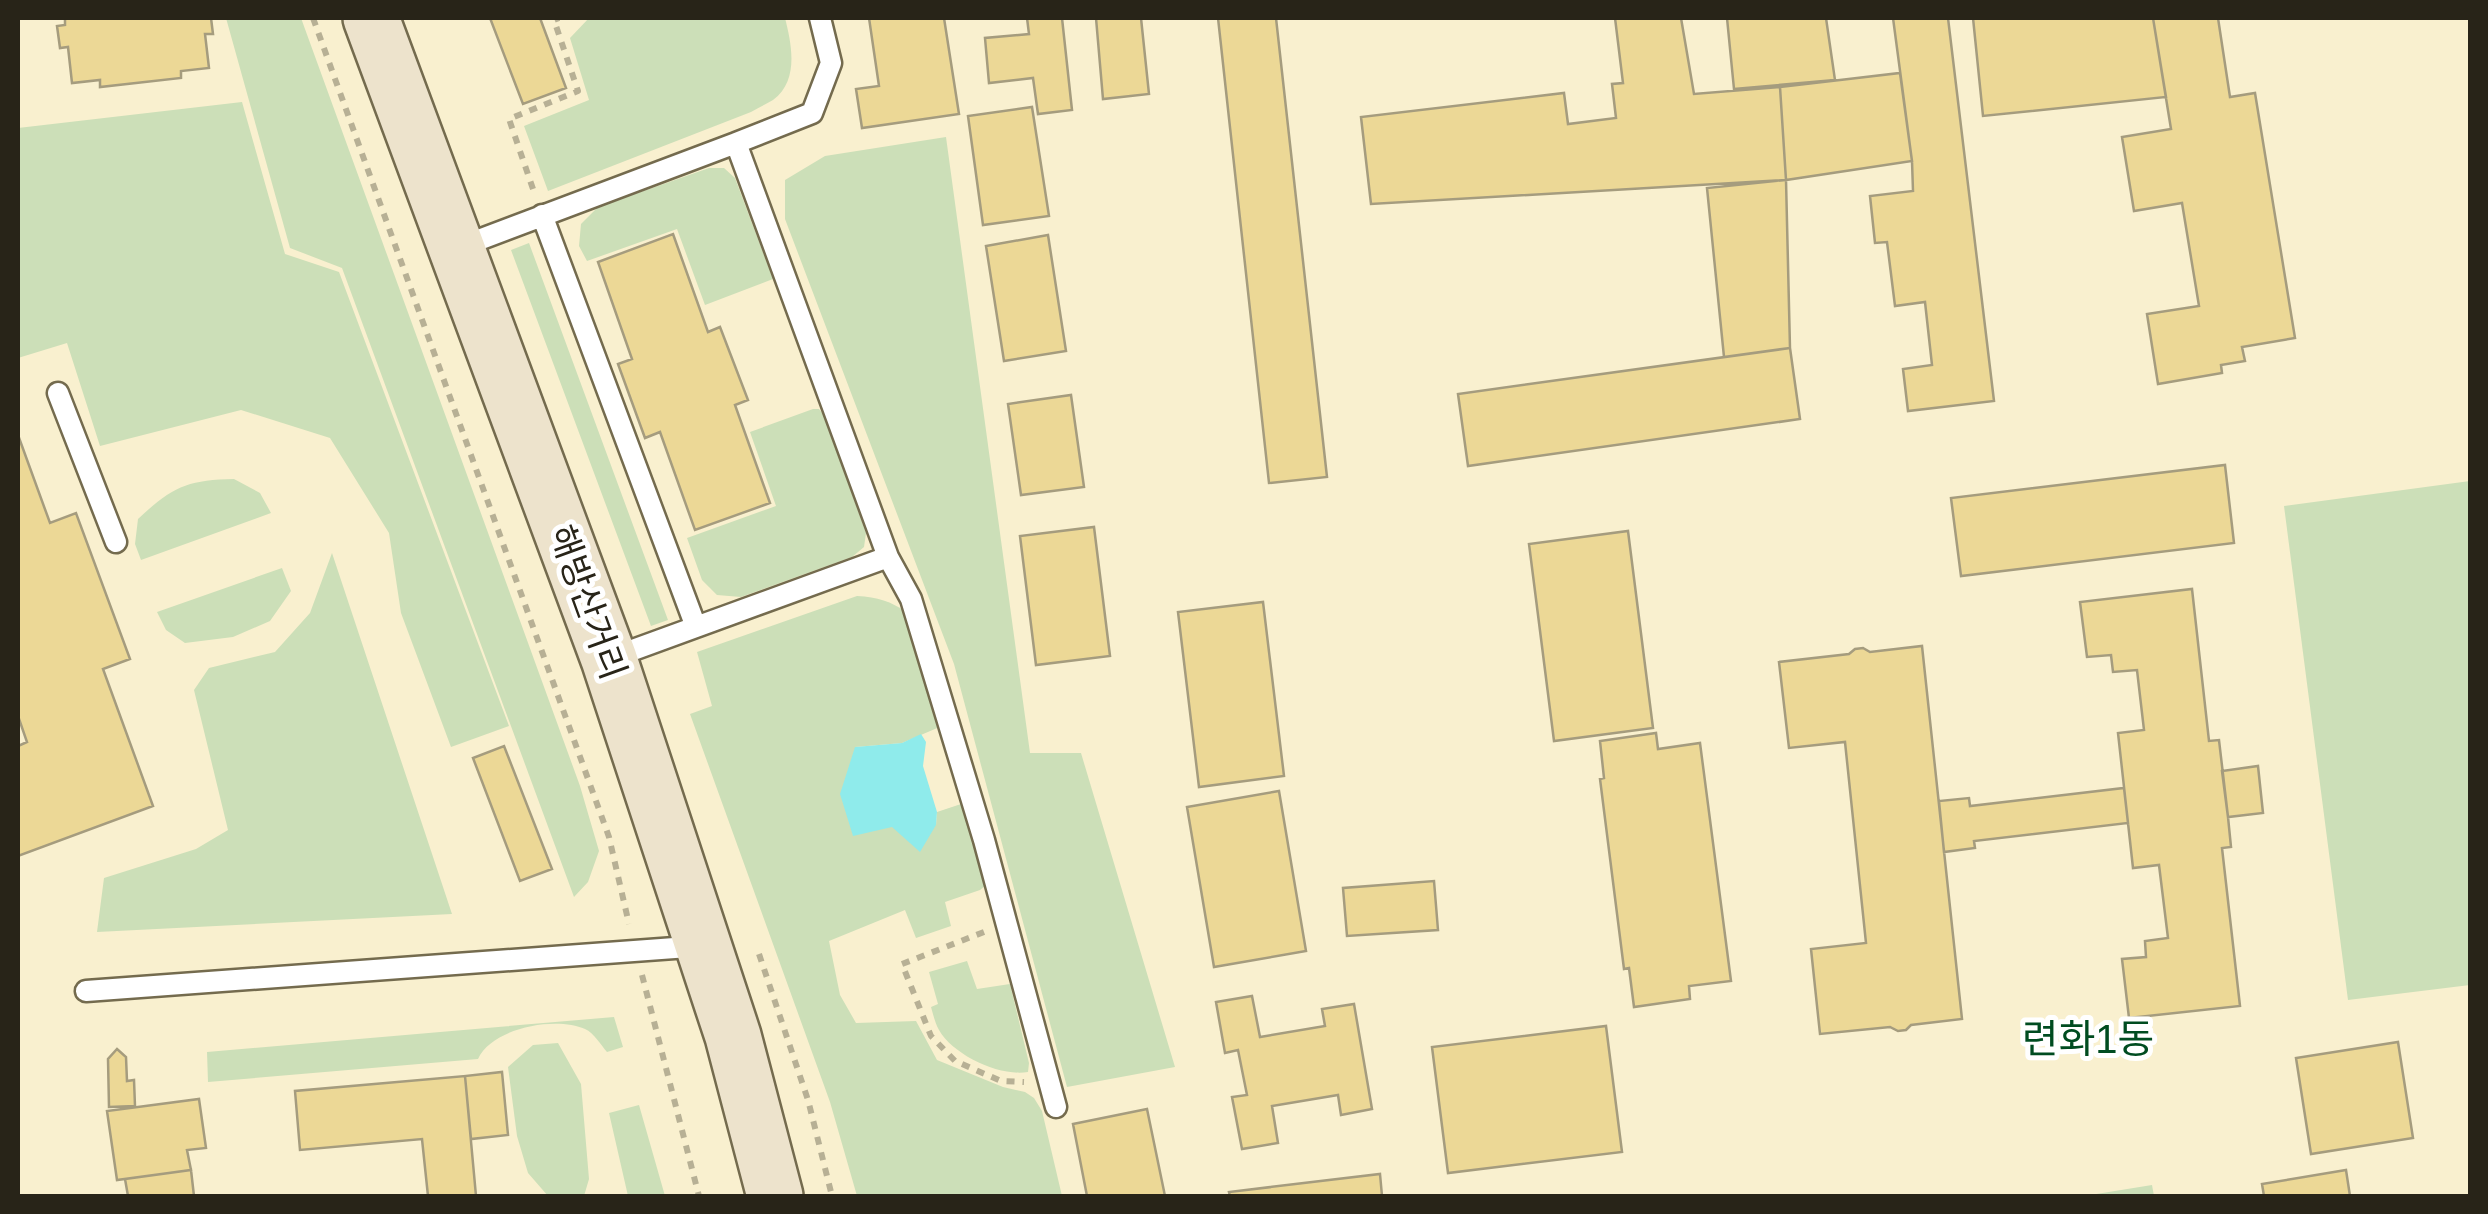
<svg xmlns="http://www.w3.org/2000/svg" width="2488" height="1214" font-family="Arial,'Noto Sans KR',sans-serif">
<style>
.green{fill:#ccdfb8}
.water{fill:#8febeb}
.building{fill:#ecd896;stroke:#a59c7e;stroke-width:2.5}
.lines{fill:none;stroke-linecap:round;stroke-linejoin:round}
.service-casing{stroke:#746b4e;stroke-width:25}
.secondary-casing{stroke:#746b4e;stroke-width:60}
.path{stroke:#b7b095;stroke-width:6;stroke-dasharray:8 8;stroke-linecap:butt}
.service{stroke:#fff;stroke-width:20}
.secondary{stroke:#ede3cc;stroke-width:55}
.labels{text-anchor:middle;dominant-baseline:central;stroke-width:10;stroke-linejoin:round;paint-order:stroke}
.street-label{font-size:35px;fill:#282418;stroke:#fff}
.quarter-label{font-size:40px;fill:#004c20;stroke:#fff}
</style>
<rect width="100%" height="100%" fill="#f9f0cf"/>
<!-- green -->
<path class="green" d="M226 18H301L580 786 599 851 588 882 574 897 342 268 290 248Z
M589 18H785C792 45 799 81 773 100 766 104 758 108 751 112L548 191 524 126 589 100 570 38Z
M242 102 285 254 339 272 509 726 451 747 401 613 389 533 330 438 241 410 100 446 67 343 18 358V128Z
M946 137 1030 753H1081L1175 1067 1067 1087 954 664 785 219V180L825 156Z
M709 168H724L735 178 773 279 705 305 677 229 587 261 579 246 581 224 598 207Z
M529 243 668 620 651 626 511 250Z
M813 409H819L823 414 866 533 864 547 852 557 741 597 717 595 702 580 687 538 776 506 750 432Z
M234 479 260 493 271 513 141 560 135 544 138 519C172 487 187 480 234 479Z
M2470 481V985L2348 1000 2284 506Z
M332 553 452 914 97 932 104 878 196 849 228 830 194 690 209 668 275 652 310 613Z
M282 568 291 591 270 621 233 637 185 643 166 630 157 612Z
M857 596C878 597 890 601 908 613L942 726 902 743 855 747 892 827 936 825 937 812 964 803 985 876V886L980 890 945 902 951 926 916 938 905 910 829 941 840 995 856 1023 916 1021 937 1060 1003 1087 1025 1092 1034 1098 1042 1111 1062 1196H857L830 1102 690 714 712 706 697 652Z
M967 961 977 989 1010 984 1029 1063 1028 1072C1000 1077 953 1055 939 1030 935 1023 933 1014 931 1007L938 1004 929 972Z
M614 1017 623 1047 607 1052C601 1045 594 1033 585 1029 555 1016 492 1028 478 1059L208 1082 207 1052Z
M558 1043 581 1084 589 1179 584 1196H548L528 1173 517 1136 508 1067 533 1045Z
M639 1105 665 1196H628L609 1113Z
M2152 1185 2154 1196H2084Z"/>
<!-- water -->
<path class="water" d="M921 734 926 742 923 766 937 812 936 825 920 852 892 827 853 836 840 794 855 747 902 743Z"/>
<!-- building -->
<path class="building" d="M65 18H211L213 34H205L209 68 181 71V78L100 87V80L72 83 68 47 60 48 57 26 65 25Z
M490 18H540L566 88 523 104Z
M869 18H944L959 114 862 128 856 89 879 86Z
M1027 18H1062L1072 110 1038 114 1033 78 989 83 985 38 1029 34Z
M1096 18H1141L1149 94 1103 99Z
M1218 18H1276L1327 477 1269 483Z
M1615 18H1681L1694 94 1780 87 1786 180 1371 204 1361 117 1564 93 1568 124 1616 118 1612 84 1623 83Z
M1727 18H1826L1835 80 1734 89Z
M1893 18H1948L1994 401 1908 411 1903 369 1932 365 1925 302 1895 306 1887 242 1875 243 1870 196 1913 191 1912 161Z
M1973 18H2153L2166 97 1983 116Z
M2153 18H2218L2230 97 2255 93 2295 338 2242 347 2245 361 2221 365 2222 373 2158 384 2147 314 2199 306 2182 203 2134 211 2122 137 2171 129Z
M1900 73 1912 161 1786 180 1780 87Z
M1032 107 1049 216 983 225 968 116Z
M1786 180 1790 348 1724 357 1707 188Z
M673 234 708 332 720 327 748 400 735 405 770 503 695 530 660 432 645 438 618 364 632 359 598 262Z
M1048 235 1066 351 1004 361 986 246Z
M1790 348 1800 419 1468 466 1458 394Z
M1071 395 1084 487 1021 495 1008 404Z
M18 435 50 523 76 513 130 659 103 669 153 806 18 856V746L27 742 18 716Z
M2225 465 2234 543 1961 576 1951 498Z
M1094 527 1110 656 1036 665 1020 536Z
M1628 531 1653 728 1554 741 1529 544Z
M2192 589 2209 741 2219 740 2228 817 2231 847 2222 848 2240 1006 2129 1018 2122 959 2146 957 2145 941 2168 938 2159 865 2133 868 2118 733 2144 730 2137 670 2113 672 2111 655 2087 657 2080 602Z
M1263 602 1284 776 1199 787 1178 612Z
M1922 646 1962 1019 1911 1025 1906 1030 1898 1031 1890 1027 1820 1034 1811 949 1866 943 1845 742 1789 748 1779 662 1849 654 1855 649 1863 648 1870 652Z
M1656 733 1658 749 1700 743 1731 981 1689 986 1690 999 1634 1007 1629 968 1624 969 1600 779 1604 778 1600 741Z
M504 746 552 869 520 881 473 758Z
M2258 766 2263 813 2228 817 2222 771Z
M2124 788 2128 823 1974 841 1975 848 1944 852 1939 801 1969 798 1970 806Z
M1279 791 1306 951 1214 967 1187 807Z
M1434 881 1438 930 1347 936 1343 888Z
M1252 996 1260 1037 1325 1026 1322 1009 1354 1004 1372 1109 1341 1115 1338 1095 1272 1106 1278 1143 1242 1149 1232 1097 1247 1095 1238 1050 1225 1053 1216 1002Z
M1606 1026 1622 1152 1448 1173 1432 1047Z
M2398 1042 2413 1138 2311 1154 2296 1058Z
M117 1049 126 1057 127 1081 134 1080 135 1106 109 1107 108 1059Z
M502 1072 508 1135 471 1139 465 1076Z
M465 1076 476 1196H428L422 1139 300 1150 295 1091Z
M199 1099 206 1148 187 1150 191 1170 117 1180 107 1111Z
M1147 1109 1165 1196H1087L1073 1124Z
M191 1170 194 1196H128L125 1179Z
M2346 1170 2350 1196H2264L2262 1184Z
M1380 1174 1382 1196H1230L1229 1192Z"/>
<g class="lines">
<!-- service casing -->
<g class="service-casing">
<path id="service" d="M820 18 831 63 812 113 736 143 888 557 911 599 984 840 1056 1107
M542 215 696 627
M460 247 736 143
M58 393 116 542
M611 658 888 557
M86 991 702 946"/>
</g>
<!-- secondary casing -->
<g class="secondary-casing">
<path id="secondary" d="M371 18 609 659 733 1036 775 1196"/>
</g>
<!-- path -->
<path class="path" d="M313 18 609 837 629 924
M533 189 509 119 578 91 554 20 559 18
M984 932 902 964 931 1036 955 1061 1001 1081 1024 1082
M759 954 808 1100 832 1196
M642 975 699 1196"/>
<!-- service -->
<use href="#service" class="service"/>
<!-- secondary -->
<use href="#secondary" class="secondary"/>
</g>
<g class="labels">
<!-- street labels -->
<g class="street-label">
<text transform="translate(588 602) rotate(70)">해방산거리</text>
</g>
<!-- quarter labels -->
<g class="quarter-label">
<text x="2088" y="1039">련화1동</text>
</g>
</g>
<!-- border -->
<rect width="2488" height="1214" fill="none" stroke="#282418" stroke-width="40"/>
</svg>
